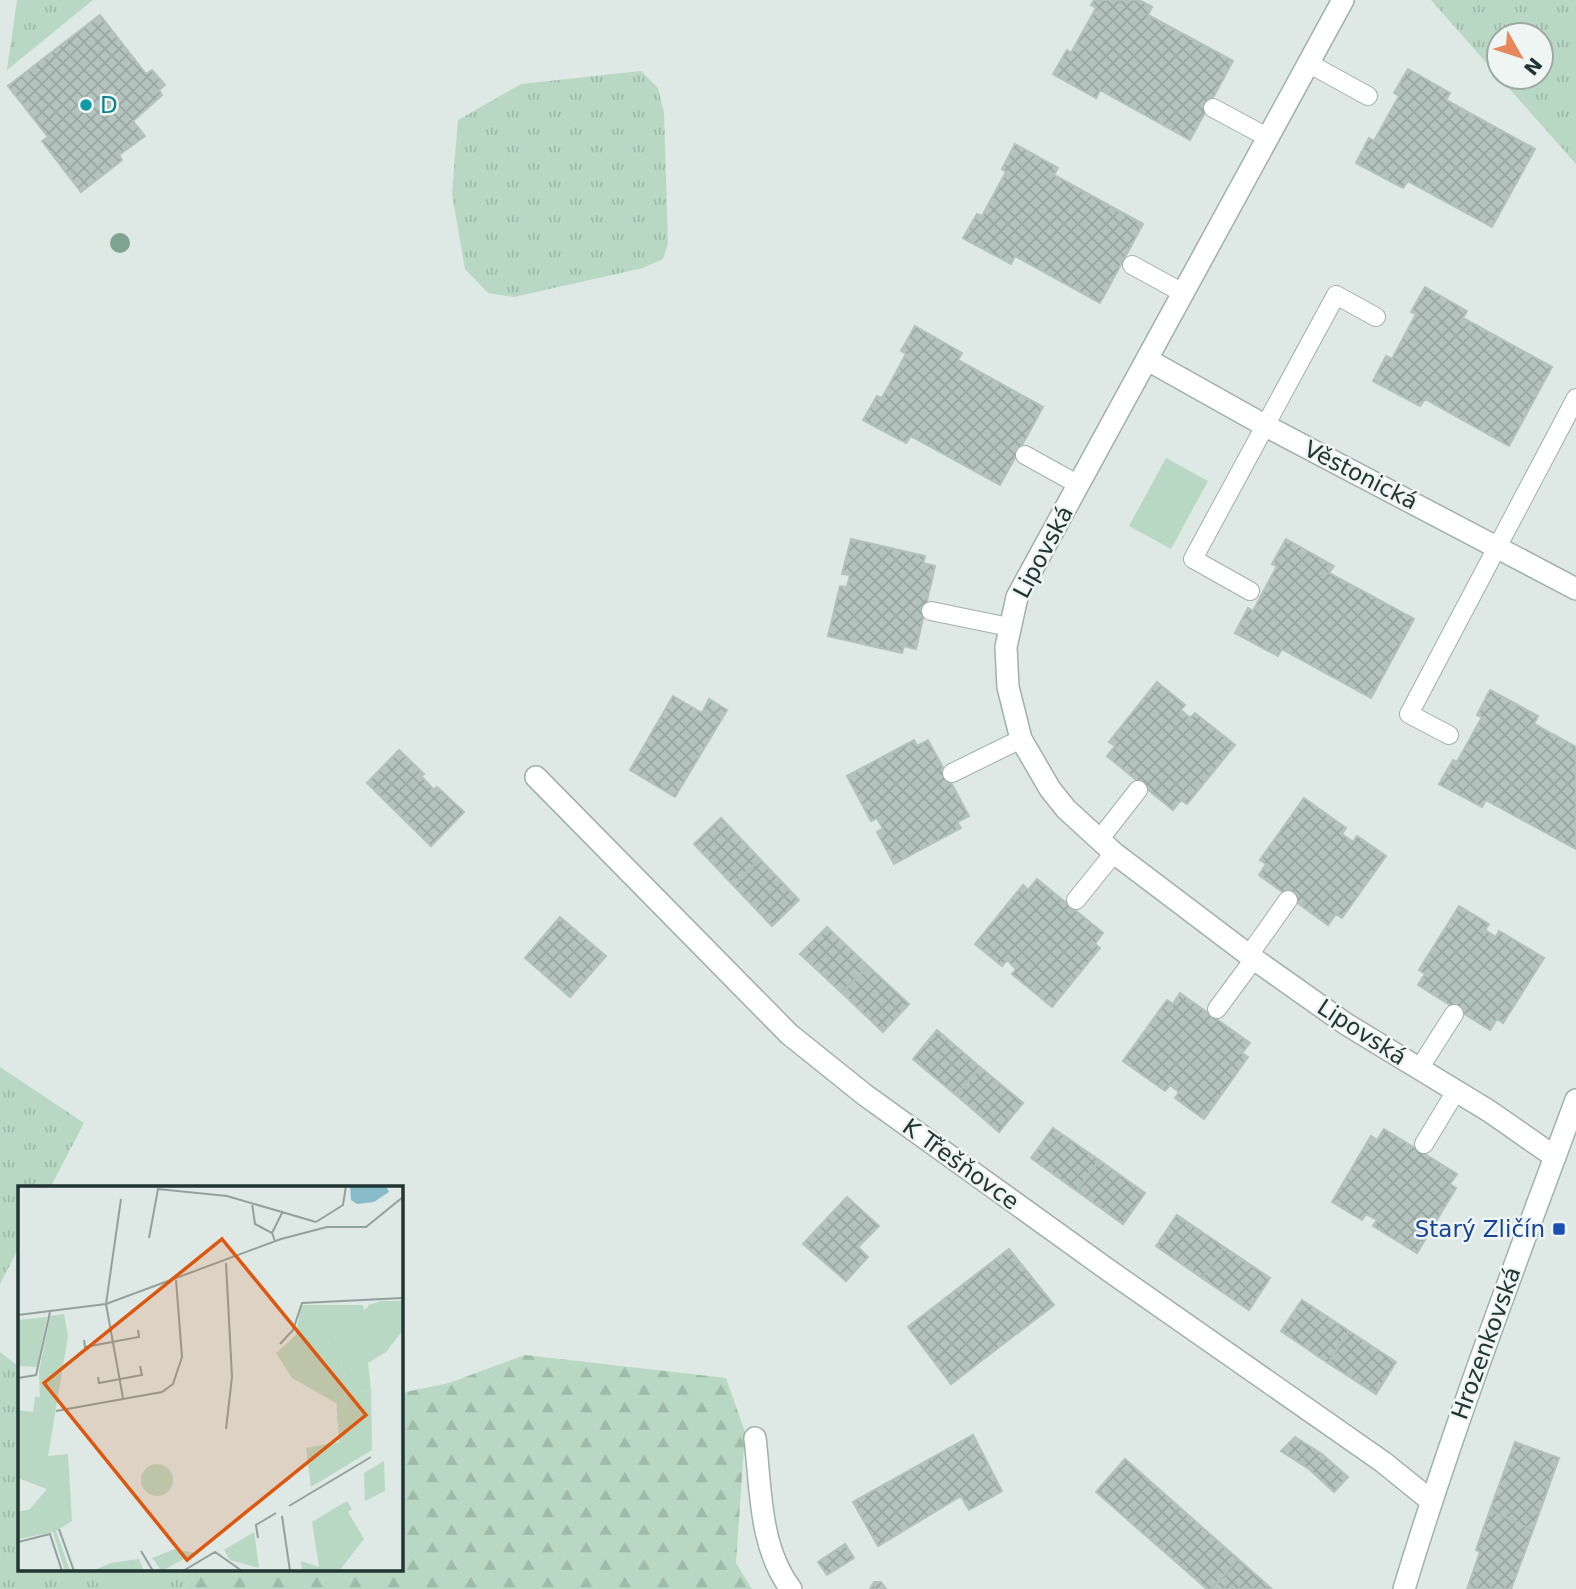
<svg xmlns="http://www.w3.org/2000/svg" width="1576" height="1589" font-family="'DejaVu Sans',sans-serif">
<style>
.grass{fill:url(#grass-tufts)}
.forest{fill:url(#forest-firs)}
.park{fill:#b8d8c3}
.building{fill:url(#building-cross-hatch);stroke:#b1c1bb;stroke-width:2}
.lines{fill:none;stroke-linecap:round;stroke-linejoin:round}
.lane-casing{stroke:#a2afab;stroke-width:20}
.street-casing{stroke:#a2afab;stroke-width:24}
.secondary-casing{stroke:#9eb3ad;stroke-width:24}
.lane{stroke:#fff;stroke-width:18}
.street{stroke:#fff;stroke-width:21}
.secondary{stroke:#fff;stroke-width:21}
.tree{fill:#7ea38f}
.culture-dot{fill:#0f9aa8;stroke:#eef5f2;stroke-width:2.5}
.transit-dot{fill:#1a4fb4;stroke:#eef5f2;stroke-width:2.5}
.labels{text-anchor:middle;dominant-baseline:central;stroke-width:5;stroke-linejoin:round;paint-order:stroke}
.culture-label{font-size:23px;fill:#0d838f;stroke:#eef5f2;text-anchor:start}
.street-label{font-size:23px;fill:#213632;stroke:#eef5f2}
.transit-label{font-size:23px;fill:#164399;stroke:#eef5f2;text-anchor:end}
.inset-road{fill:none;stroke:#92a19d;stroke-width:2}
.view{fill:#de570e;fill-opacity:0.15;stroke:#de570e;stroke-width:3.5}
.inset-edge{fill:none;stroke:#213632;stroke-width:3.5}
</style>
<defs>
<pattern id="grass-tufts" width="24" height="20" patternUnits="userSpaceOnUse" patternTransform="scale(1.75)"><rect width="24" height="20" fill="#b8d8c3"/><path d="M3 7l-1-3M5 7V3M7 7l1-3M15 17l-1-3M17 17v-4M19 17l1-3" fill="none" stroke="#9ebaa8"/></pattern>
<pattern id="forest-firs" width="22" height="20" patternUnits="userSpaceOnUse" patternTransform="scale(1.75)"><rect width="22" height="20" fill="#b8d8c3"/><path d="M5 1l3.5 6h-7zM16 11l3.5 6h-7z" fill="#9ebaa8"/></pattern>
<pattern id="building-cross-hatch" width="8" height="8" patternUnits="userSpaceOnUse" patternTransform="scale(1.75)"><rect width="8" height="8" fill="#b4c3bd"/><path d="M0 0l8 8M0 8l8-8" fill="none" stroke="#9aa8a3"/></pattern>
</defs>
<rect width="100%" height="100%" fill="#dee8e4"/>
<!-- grass -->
<path class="grass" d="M17 0H93L7 70Z
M1431 0H1576V164L1499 77H1541V35H1499V77Z
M641 71 658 88 664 113 668 244 663 259 643 268 514 297 488 293 465 269 452 194 458 120 521 84Z
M0 1067 84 1123 50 1188H19V1247L0 1284Z
M0 1352 19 1367V1570H194L186 1589H0Z"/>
<!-- forest -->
<path class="forest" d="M525 1355 726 1378 745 1432 736 1563 752 1589H186L194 1570H401V1393L449 1383Z"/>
<!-- park -->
<path class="park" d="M1166 458 1208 481 1171 549 1129 526Z
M100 1570H171L163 1589H111L95 1582Z"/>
<!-- building -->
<path class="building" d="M1094 0H1139L1152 7 1148 15 1233 61 1190 140 1100 90 1096 98 1053 74 1067 50 1071 53 1096 8 1091 5Z
M100 15 146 74 152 70 165 85 159 90 162 95 133 121 145 136 119 155 122 160 81 192 42 141 48 137 8 86Z
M1408 69 1450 93 1446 100 1535 149 1492 227 1408 181 1403 188 1356 163 1369 138 1374 141 1399 96 1394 93Z
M1015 144 1058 168 1054 175 1143 224 1100 303 1015 256 1011 264 963 238 977 214 982 216 1006 172 1002 169Z
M1425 287 1467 311 1463 318 1552 367 1509 446 1425 399 1420 406 1373 381 1386 356 1392 359 1416 314 1411 312Z
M915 326 962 353 958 360 1043 407 1000 485 911 436 906 443 863 420 877 396 882 398 906 354 901 351Z
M851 539 925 556 923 563 935 566 916 649 904 646 902 653 828 636 840 586 847 587 850 575 842 574Z
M1286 539 1334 566 1329 573 1414 619 1371 698 1282 649 1278 656 1235 633 1248 608 1253 611 1277 566 1272 564Z
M1157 682 1185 705 1181 710 1190 718 1195 713 1235 745 1187 804 1181 800 1173 810 1107 756 1115 746 1109 742Z
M1490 690 1538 716 1534 724 1576 747V849L1486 800 1482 807 1439 784 1453 760 1457 762 1482 717 1477 715Z
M673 696 702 713 709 699 727 710 675 797 630 770Z
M914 740 917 746 928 740 969 816 957 822 961 828 894 864 877 832 883 829 877 818 871 821 847 776Z
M399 750 424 774 421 776 434 790 437 787 464 812 431 846 367 783Z
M1304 798 1346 828 1342 834 1353 842 1357 836 1386 856 1342 918 1336 914 1328 925 1259 875 1266 864 1260 860Z
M721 818 760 859 733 885 694 844Z
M760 859 799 900 772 926 733 885Z
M1037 879 1103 933 1095 944 1100 948 1052 1007 1012 974 1016 969 1007 960 1002 966 975 944 1023 885 1028 890Z
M1459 906 1489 924 1485 930 1496 937 1499 931 1544 958 1503 1023 1497 1019 1490 1030 1418 985 1425 974 1419 970Z
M560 917 606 956 570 997 525 958Z
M827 927 868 966 842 993 800 954Z
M868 966 909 1004 883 1032 842 993Z
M1180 993 1250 1043 1242 1053 1248 1057 1204 1119 1175 1098 1179 1092 1170 1085 1165 1091 1123 1061 1167 1000 1173 1004Z
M937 1030 980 1067 956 1095 913 1059Z
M980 1067 1023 1103 999 1132 956 1095Z
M1053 1128 1099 1160 1077 1191 1031 1158Z
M1384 1129 1457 1174 1450 1184 1456 1188 1417 1253 1373 1226 1377 1220 1366 1214 1362 1220 1332 1202 1371 1136 1377 1140Z
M1099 1160 1145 1193 1123 1224 1077 1191Z
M847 1197 879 1226 858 1247 868 1257 846 1281 803 1244Z
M1177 1215 1224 1247 1202 1278 1156 1246Z
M1224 1247 1270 1278 1249 1310 1202 1278Z
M1009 1249 1054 1305 951 1384 908 1327Z
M1302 1300 1349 1331 1328 1363 1281 1331Z
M1349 1331 1396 1362 1376 1394 1328 1363Z
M973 1435 1002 1491 969 1510 961 1496 878 1546 853 1502Z
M1295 1437 1322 1454 1348 1477 1334 1492 1309 1469 1281 1451Z
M1515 1442 1559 1458 1533 1530 1490 1510Z
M1125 1459 1238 1559 1212 1589H1207L1096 1492Z
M1490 1510 1533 1530 1511 1589H1467L1480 1552 1476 1550Z
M845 1544 854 1558 827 1575 818 1562Z
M1238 1559 1272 1589H1212Z
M874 1582H881L886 1589H870Z"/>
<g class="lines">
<!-- lane casing -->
<g class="lane-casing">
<path id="lane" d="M1308 63 1368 96
M1213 108 1267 137
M1132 265 1183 293
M1025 455 1079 485
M1250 591 1193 559 1336 295 1376 317
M931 611 1009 627
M1449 735 1409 714 1576 398
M952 773 1021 739
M1099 840 1138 790
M1076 900 1114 853
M1249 955 1288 900
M1217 1009 1254 959
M1419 1069 1454 1014
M1424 1144 1456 1091"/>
</g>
<!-- street casing -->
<g class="street-casing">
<path id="street" d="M1343 0 1017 597 1006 647 1008 687 1021 739 1050 789 1066 809 1114 853 1254 959 1346 1024 1489 1111 1555 1157
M1148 360 1264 425 1576 589
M536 777 789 1034 865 1095 1111 1272 1383 1462 1430 1500
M755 1438C761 1488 759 1547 791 1589"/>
</g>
<!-- secondary casing -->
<g class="secondary-casing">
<path id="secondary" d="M1404 1589C1454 1424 1516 1262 1576 1100"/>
</g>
<!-- lane -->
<use href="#lane" class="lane"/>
<!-- street -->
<use href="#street" class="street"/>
<!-- secondary -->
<use href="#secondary" class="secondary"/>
</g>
<!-- trees -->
<circle class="tree" cx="120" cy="243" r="10"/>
<!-- markers -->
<circle class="culture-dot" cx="86" cy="105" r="7"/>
<rect class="transit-dot" x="1552" y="1222" width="14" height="14" rx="3.5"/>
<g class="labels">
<!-- culture labels -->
<g class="culture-label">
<text x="100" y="105">D</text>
</g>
<!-- street labels -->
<g class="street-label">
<text transform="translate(1361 475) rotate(27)">Věstonická</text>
<text transform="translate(1043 552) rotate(-62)">Lipovská</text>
<text transform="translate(1362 1032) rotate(33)">Lipovská</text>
<text transform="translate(961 1164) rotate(36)">K Třešňovce</text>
<text transform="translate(1486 1343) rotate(-70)">Hrozenkovská</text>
</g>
<!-- transit labels -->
<g class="transit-label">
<text x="1545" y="1229">Starý Zličín</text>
</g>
</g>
<!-- overview -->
<g transform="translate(18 1186)">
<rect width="385" height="385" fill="#dee8e4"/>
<path d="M364 115H385V120L350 150V119ZM46 128 50 150 30 270 50 268 54 335 38 345 52 385H47L35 346 0 353V326L12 323 29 303 0 292V224L15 226 17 211H22L21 186 32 130ZM29 131 19 181 0 180V134ZM353 203 354 264 293 301 288 262 321 256 318 212ZM123 294a16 16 0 1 1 32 0a16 16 0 1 1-32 0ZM329 315 334 323 330 326 346 353 321 385H284L283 375 301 381 294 336ZM236 346 241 382 212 374 206 364ZM157 363 177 367 144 385 134 372ZM121 373 126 385H74L93 377Z" fill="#b8d8c3"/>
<path d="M283 119H345L346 125 315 146 333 208 318 212V217L274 192 258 167 278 149Z" fill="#b8d8c3"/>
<path d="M385 120V144L368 166 350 177 353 203 333 208 315 146 350 121 351 149 378 121Z" fill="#b8d8c3"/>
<path d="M366 275 367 305 347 315 346 287Z" fill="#b8d8c3"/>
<path d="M332 0H368L371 6 356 16 339 18 333 14Z" fill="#89bcca"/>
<path class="inset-road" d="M103 13 88 118 105 212M234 17 237 38 254 47 257 55M298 36 325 19 328 0M254 47 265 25M131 52 140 3 209 10 298 36M208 77 214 191 208 243M0 129 88 118 263 53 309 41H348L385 11M66 154 67 161 121 151 120 144M262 158 275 144 284 117 385 112M80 191 81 197 124 189 122 180M0 192 18 189 32 126M38 225 144 206 155 198 164 171 158 94M271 320 353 271M264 330 272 385M41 343 56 385M240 352 238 339 258 327M0 356 32 348 44 385M123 365 135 385M165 385 197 366 224 385"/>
<path class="view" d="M204 53 348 229 169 374 26 197Z"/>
<rect width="385" height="385" class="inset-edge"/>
</g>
<!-- north arrow -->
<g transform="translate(1520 56) rotate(129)"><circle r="33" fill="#eef5f2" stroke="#9ca9a5" stroke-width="2"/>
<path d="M0-5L12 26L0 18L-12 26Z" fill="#e6885e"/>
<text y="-10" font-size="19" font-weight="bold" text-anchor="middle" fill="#213632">N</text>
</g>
</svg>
